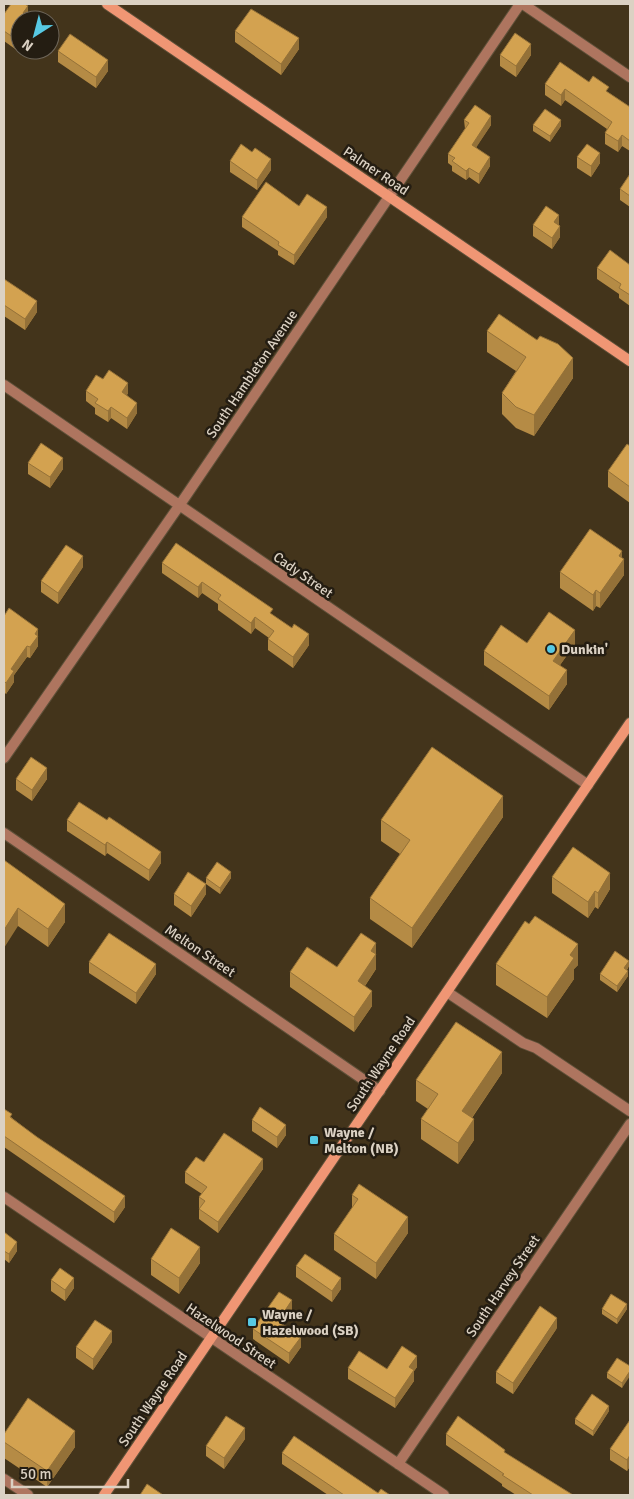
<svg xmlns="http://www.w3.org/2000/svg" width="634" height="1499" font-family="Signika,sans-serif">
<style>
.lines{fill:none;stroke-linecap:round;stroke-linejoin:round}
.street-casing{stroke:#5e5039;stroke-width:12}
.secondary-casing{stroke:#5e5039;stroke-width:12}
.street{stroke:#ae755f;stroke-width:10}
.secondary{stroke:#f09674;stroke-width:10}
.wall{fill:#b58b45}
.shaded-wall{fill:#947138}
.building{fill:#d3a250;stroke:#947138}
.poi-dot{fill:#57c9e3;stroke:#241d12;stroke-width:2}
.labels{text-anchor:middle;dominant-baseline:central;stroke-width:5;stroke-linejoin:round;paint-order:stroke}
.street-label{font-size:14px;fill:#dbd1c3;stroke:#241d12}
.poi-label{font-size:14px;font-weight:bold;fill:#dbd1c3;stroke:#241d12;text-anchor:start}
</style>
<rect width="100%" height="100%" fill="#43341b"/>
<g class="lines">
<!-- street casing -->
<g class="street-casing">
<path id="street" d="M523 4 630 77
M4 385 588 785
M4 758 179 506 520 4
M4 833 380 1091
M447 992 523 1043 536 1048 630 1111
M4 1197 444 1495
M398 1464 630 1124
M4 1479 28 1495"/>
</g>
<!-- secondary casing -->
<g class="secondary-casing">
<path id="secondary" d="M107 4 630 361
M104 1495 630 723"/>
</g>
<!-- street -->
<use href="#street" class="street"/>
<!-- secondary -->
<use href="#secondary" class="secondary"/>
</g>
<!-- wall -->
<path class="wall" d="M4 14 20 20V50H29L25 56 4 41Z
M235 31 299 49 281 75 235 42Z
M58 51 108 71 96 88 58 62Z
M500 55H531L516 77 500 66Z
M589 82 609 93 630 107V151L622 146 618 152 605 144V133L607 129 565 100 561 106 545 95V84Z
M464 120 491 125 476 147 490 166 479 184 469 177 466 180 452 171V166L448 163V154L465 129Z
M533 125 561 126 550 142 533 131Z
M252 152 271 170 257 190 230 172V161Z
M577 157 600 163 591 177 577 168Z
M630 174V207L620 200V189Z
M299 206 327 217 294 265 278 255V251L242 227V217Z
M533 225H559L560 237 552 249 533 236Z
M630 265V306L619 298V294L597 279V268Z
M4 279 37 312 25 330 4 316Z
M487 331 537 340 573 378 534 436 516 428 502 414V393L516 371 487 352Z
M103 379 128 393 127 395 137 413 127 429 111 418 108 422 95 414V408L86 401V391Z
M630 446V503L608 487V471Z
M28 463 63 469 50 488 28 474Z
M622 558 624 575 600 608 596 606 593 611 560 588V572Z
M162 563 273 615 309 645 293 668 268 650V639L269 638 255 628 251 634 218 610V604L202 593 198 598 162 573Z
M83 567 58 604 41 592V581Z
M4 616 38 629V646L30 658 27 657 14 675V682L6 694 4 692Z
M527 643 575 644 560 665 567 684 549 710 484 665V651Z
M16 779H47L32 801 16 790Z
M503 817 412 948 370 919V898L400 854 381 841V820Z
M67 820 161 863 149 881 107 853 105 856 67 831Z
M4 860 65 922 48 947 18 926Z
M552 877 610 889 598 909 595 907 588 918 552 893Z
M206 878H231L220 894 206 884V894L191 917 174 905V894L206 883Z
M376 943V969L365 986 372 1006 354 1032 290 987V972L337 967Z
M89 962 156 974 136 1004 89 973Z
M496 964 578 965 574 969V979L547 1018 496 985Z
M629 966 627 970 628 976 617 992 600 980V974Z
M502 1073 472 1118 474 1140 458 1164 421 1139V1119L428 1109 416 1101V1080Z
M4 1109 12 1118 125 1207 114 1223 4 1147Z
M252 1120 286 1135 277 1148 252 1131Z
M204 1162 263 1169 218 1233 199 1219V1197L202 1194 185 1183V1172Z
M352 1195 408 1233 376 1279 334 1250V1234L352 1209Z
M4 1232 17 1251 9 1263 4 1259Z
M151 1259 200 1263 179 1294 151 1275Z
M296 1266 341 1289 332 1302 296 1277Z
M51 1280 74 1288 65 1301 51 1291Z
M602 1309H627L617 1324 602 1314Z
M292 1311 283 1324 301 1347 289 1364 253 1339V1329Z
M557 1328 513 1394 496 1383V1372Z
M112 1342 93 1370 76 1358V1347Z
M630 1366 622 1388 607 1378V1373Z
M417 1367 414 1371V1381L395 1408 348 1379V1368L387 1369Z
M609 1411 593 1436 575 1424V1419Z
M630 1420V1466L627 1471 610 1460V1449Z
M4 1434 75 1447 47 1487 4 1458Z
M446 1434 505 1453 573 1495H516L502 1486V1484L446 1445Z
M245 1439 224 1469 206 1456V1446Z
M282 1453 378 1493 390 1495H328L282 1464Z"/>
<!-- shaded-wall -->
<path class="shaded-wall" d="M28 6V17L23 13Z
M299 38V49L281 75V64Z
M531 44V55L516 77V66Z
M25 50H29L25 56Z
M108 60V71L96 88V77Z
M565 89V100L561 106V95Z
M491 116V125L472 154V145Z
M561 120V126L550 142V136Z
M622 135V146L618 152V141Z
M600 153V163L591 177V166Z
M490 157V166L479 184V174Z
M271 159V170L257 190V180Z
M469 168V177L466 180V171Z
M327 207V217L294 265V255Z
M559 215V226L554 222Z
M560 226V237L552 249V238Z
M37 301V312L25 330V319Z
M573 358V378L534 436V415Z
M128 383V393L122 403V392Z
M137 403V413L127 429V418Z
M111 407V418L108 422V411Z
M63 458V469L50 488V477Z
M622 551V562L624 559V575L600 608V593Z
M83 556V567L58 604V593Z
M202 582V593L198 598V587Z
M596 590V606L593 611V595Z
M255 617V628L251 634V623Z
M38 629V646L30 658V647L35 634Z
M575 630V644L553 675V661Z
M309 634V645L293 668V657Z
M27 646V657L14 675V682L6 694V683L11 669Z
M567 670V684L549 710V696Z
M47 768V779L32 801V790Z
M503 796V817L412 948V928Z
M107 842V853L105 856V845Z
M161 852V863L149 881V870Z
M231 872V878L220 894V888Z
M610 873V889L598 909V893Z
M206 884V894L191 917V906Z
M595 891V907L588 918V902Z
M65 904V922L48 947V929Z
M18 908V926L4 948V930Z
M376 943V969L358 996V981L371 951Z
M578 944V965L574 969V979L547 1018V997L570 955Z
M629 961V966L624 974V968Z
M156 964V974L136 1004V993Z
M628 971V976L617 992V986Z
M372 991V1006L354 1032V1017Z
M502 1052V1073L462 1132V1111Z
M474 1119V1140L458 1164V1143Z
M286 1125V1135L277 1148V1137Z
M263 1159V1169L218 1233V1222Z
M125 1196V1207L114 1223V1212Z
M408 1217V1233L376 1279V1263Z
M17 1242V1251L9 1263V1254Z
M200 1247V1263L179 1294V1278Z
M74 1278V1288L65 1301V1290Z
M341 1278V1289L332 1302V1291Z
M292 1300V1311L278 1332V1321Z
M627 1304V1309L617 1324V1319Z
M557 1318V1328L513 1394V1383Z
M112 1331V1342L93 1370V1359Z
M301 1337V1347L289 1364V1353Z
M417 1356V1367L414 1371V1381L395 1408V1398L409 1367Z
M630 1371V1376L622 1388V1383Z
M609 1406V1411L593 1436V1431Z
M245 1428V1439L224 1469V1458Z
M75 1431V1447L47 1487V1471Z
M630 1455V1466L627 1471V1460Z"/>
<!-- building -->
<path class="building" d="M11 4H25L28 6 23 13 33 20H20V42L4 31V14Z
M251 9 299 38 281 64 235 31Z
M515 33 531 44 516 66 500 55Z
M70 34 108 60 96 77 58 51Z
M560 62 589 82 593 76 609 87 606 91 630 107V141L622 135 618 141 605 133 612 122 565 89 561 95 545 84Z
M475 105 491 116 472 145 490 157 479 174 469 168 466 171 452 161 455 158 448 154 469 123 464 120Z
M545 109 561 120 550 136 533 125Z
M241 144 252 152 255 148 271 159 257 180 230 161Z
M587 144 600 153 591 166 577 157Z
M630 174V196L620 189Z
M266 182 299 206 307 194 327 207 294 255 278 245 279 242 242 217Z
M546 206 559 215 554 222 560 226 552 238 533 225Z
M610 250 630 265V295L619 288 621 284 597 268Z
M4 279 37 301 25 319 4 305Z
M499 314 537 340 540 336 558 344 573 358 534 415 516 407 502 393 526 357 487 331Z
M109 370 128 383 122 392 137 403 127 418 111 407 108 411 95 403 98 399 86 391 96 375 103 379Z
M41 443 63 458 50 477 28 463Z
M627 444 630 446V487L608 471Z
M590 529 622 551 619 556 624 559 600 593 596 590 593 595 560 572Z
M176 543 273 609 270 613 292 628 294 624 309 634 293 657 268 639 274 631 255 617 251 623 218 599 221 595 202 582 198 587 162 563Z
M66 545 83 556 58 593 41 581Z
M9 608 38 629 35 634 38 636 30 647 27 646 11 669 14 671 6 683 4 681V616Z
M549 612 575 630 553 661 567 670 549 696 484 651 501 625 527 643Z
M432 747 503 796 412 928 370 898 410 840 381 820Z
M31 757 47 768 32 790 16 779Z
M79 802 107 820 109 817 161 852 149 870 107 842 105 845 67 820Z
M573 847 610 873 598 893 595 891 588 902 552 877Z
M4 860 65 904 48 929 18 908 4 930Z
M217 862 231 872 220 888 206 878Z
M188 872 206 884 191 906 174 894Z
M535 916 578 944 570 955 574 958 547 997 496 964 525 921 529 924Z
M109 933 156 964 136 993 89 962Z
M361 933 376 943 371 951 376 954 358 981 372 991 354 1017 290 972 307 947 337 967Z
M615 951 629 961 624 968 628 971 617 986 600 974Z
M456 1022 502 1052 462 1111 474 1119 458 1143 421 1119 438 1094 416 1080Z
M260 1107 286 1125 277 1137 252 1120Z
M4 1109 12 1114 10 1117 37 1137 125 1196 114 1212 4 1136Z
M224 1133 263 1159 218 1222 199 1209 205 1201 199 1197 207 1187 185 1172 196 1157 204 1162Z
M359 1184 408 1217 376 1263 334 1234 358 1199 352 1195Z
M171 1228 200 1247 179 1278 151 1259Z
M4 1232 17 1242 9 1254 4 1251Z
M305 1254 341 1278 332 1291 296 1266Z
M60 1268 74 1278 65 1290 51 1280Z
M279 1292 292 1300 278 1321 301 1337 289 1353 253 1329Z
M611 1294 627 1304 617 1319 602 1309Z
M540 1306 557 1318 513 1383 496 1372Z
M95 1320 112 1331 93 1359 76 1347Z
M402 1346 417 1356 409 1367 414 1370 395 1398 348 1368 359 1351 387 1369Z
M617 1358 630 1366V1371L622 1383 607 1373Z
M592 1394 609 1406 593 1431 575 1419Z
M28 1398 75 1431 47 1471 4 1442V1434Z
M226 1416 245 1428 224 1458 206 1446Z
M458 1416 505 1450 504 1452 573 1495H533L502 1475 504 1474 446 1434Z
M630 1420V1455L627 1460 610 1449Z
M294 1436 378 1493 381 1489 390 1495H344L282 1453Z
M147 1484 163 1495H140Z"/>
<!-- markers -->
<g class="poi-dot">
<circle cx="551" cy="649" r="5"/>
<rect x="309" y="1135" width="10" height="10" rx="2.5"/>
<rect x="247" y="1317" width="10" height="10" rx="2.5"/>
</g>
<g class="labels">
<!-- street labels -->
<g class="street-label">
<text transform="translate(376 171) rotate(34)">Palmer Road</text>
<text transform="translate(252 374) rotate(-56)">South Hambleton Avenue</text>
<text transform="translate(303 575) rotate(35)">Cady Street</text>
<text transform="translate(200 951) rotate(34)">Melton Street</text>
<text transform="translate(381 1064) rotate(-56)">South Wayne Road</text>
<text transform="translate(503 1286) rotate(-56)">South Harvey Street</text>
<text transform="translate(231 1336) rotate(34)">Hazelwood Street</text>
<text transform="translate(153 1399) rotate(-56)">South Wayne Road</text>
</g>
<!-- poi labels -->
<g class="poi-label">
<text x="561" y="649">Dunkin'</text>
<text x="324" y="1132">Wayne /<tspan x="324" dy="16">Melton (NB)</tspan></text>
<text x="262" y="1314">Wayne /<tspan x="262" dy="16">Hazelwood (SB)</tspan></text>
</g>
</g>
<!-- border -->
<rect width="634" height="1499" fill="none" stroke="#dbd1c3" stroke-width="10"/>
<!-- north arrow -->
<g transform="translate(35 35) rotate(216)"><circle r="24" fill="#241d12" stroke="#6d6559"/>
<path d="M0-4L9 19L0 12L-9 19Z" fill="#57c9e3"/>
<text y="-8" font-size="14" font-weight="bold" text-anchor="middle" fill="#dbd1c3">N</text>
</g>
<!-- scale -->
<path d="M12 1479v8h116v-8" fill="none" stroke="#dbd1c3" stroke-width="2.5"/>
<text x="20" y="1479" font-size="15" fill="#dbd1c3" stroke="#241d12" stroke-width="4" paint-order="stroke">50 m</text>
</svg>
